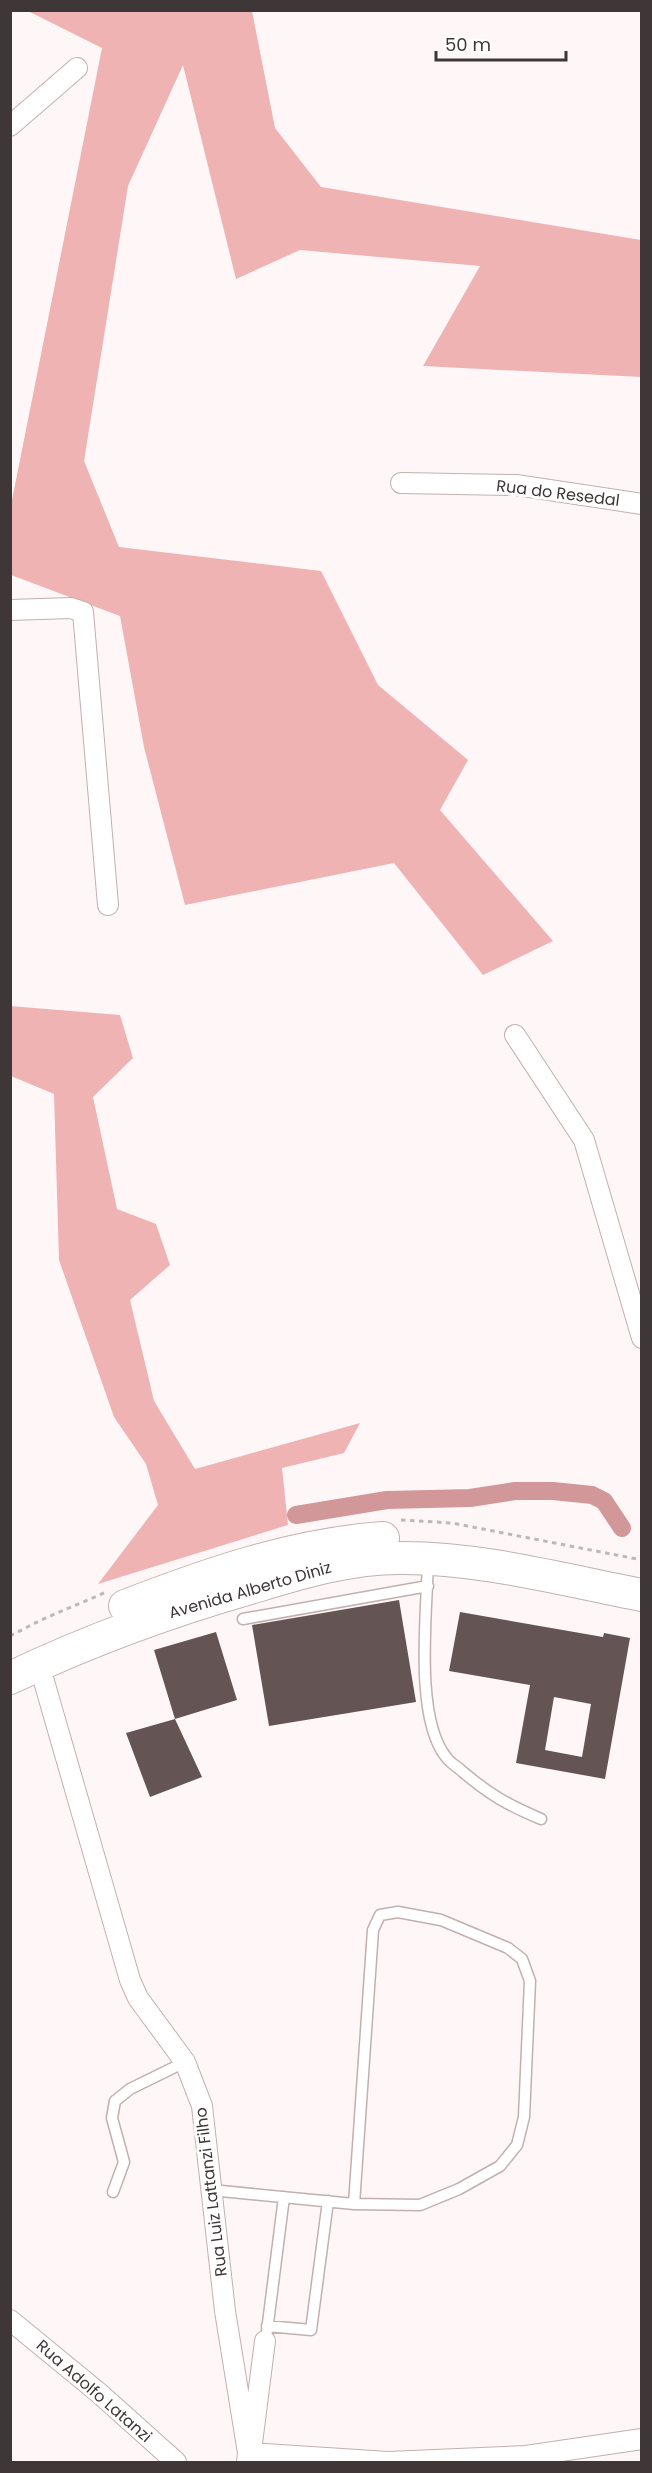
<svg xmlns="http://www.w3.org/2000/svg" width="652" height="2473" font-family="Poppins,sans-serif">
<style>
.forest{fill:#efb3b4}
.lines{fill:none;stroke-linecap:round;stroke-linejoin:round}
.canal{stroke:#d29899;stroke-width:18}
.building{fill:#655454;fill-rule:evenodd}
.service-casing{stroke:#c2b0af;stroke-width:13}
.minor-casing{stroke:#c2b0af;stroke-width:22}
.primary-casing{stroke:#c2b0af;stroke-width:34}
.path{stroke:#c0b8b8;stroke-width:3;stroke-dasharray:4.5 4.5;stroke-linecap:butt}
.service{stroke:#fff;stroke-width:10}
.minor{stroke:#fff;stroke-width:20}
.primary{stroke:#fff;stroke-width:32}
.labels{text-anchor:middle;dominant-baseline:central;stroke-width:6;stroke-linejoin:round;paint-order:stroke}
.street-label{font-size:16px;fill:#3f3737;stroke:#fff}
</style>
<rect width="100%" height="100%" fill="#fff7f7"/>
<!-- forest -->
<path class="forest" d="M28 11H252L275 128 321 187 641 240V377L423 366 480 266 300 250 236 279 183 65 128 186 84 461 119 547 321 571 378 685 468 760 440 810 553 941 483 975 394 863 185 905 144 747 120 616 11 575V505L102 48Z
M10 1006 120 1015 133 1058 93 1097 117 1209 156 1224 170 1265 130 1300 154 1401 195 1469 360 1423 344 1453 282 1468 288 1525 98 1584 158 1505 146 1464 114 1417 59 1260 54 1094 11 1076Z"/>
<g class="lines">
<!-- canal -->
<path class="canal" d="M296 1515 387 1500 470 1498 515 1491H553L592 1495 604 1501 622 1528"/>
</g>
<!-- building -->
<path class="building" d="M399 1600 416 1702 269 1726 252 1625Z
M460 1612 603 1637 604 1633 630 1638 605 1779 516 1763 530 1685 449 1671ZM554 1697 591 1704 582 1757 545 1750Z
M216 1632 237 1700 175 1719 154 1650Z
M175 1719 202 1777 150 1797 126 1733Z"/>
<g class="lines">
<!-- service casing -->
<g class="service-casing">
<path id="service" d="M428 1560C427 1611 414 1717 446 1757 450 1763 458 1767 463 1772 490 1795 508 1805 541 1819
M243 1619 428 1586
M211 2190 354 2204 420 2205 459 2189 500 2166 517 2145 524 2117 530 1981 522 1959 508 1948 441 1920 398 1912 380 1915 373 1930 354 2204
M113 2192 124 2162 112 2118 115 2101 130 2089 185 2062
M267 2326 311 2330 328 2201
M267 2331 284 2197"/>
</g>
<!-- minor casing -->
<g class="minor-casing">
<path id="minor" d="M10 126 77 68
M401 483 516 485 642 504
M10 610 71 608 83 612 108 905
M515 1035 584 1140 642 1338
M39 1664 130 1980 138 1998 185 2062 202 2106 225 2311 248 2453 247 2462
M10 2320 99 2393 176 2462
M252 2443 265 2341
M248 2453 388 2462 526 2456 642 2439"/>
</g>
<!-- primary casing -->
<g class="primary-casing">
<path id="primary" d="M125 1606C208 1574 294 1544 383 1538
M10 1678C90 1640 172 1610 257 1586 303 1572 351 1558 399 1558 478 1557 564 1580 642 1595"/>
</g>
<!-- path -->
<path class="path" d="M401 1520 452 1523 642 1560
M10 1636 41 1620 104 1593"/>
<!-- service -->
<use href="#service" class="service"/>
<!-- minor -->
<use href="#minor" class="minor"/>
<!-- primary -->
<use href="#primary" class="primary"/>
</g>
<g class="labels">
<!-- street labels -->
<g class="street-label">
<text transform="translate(558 493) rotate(7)">Rua do Resedal</text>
<text transform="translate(250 1590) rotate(-16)">Avenida Alberto Diniz</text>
<text transform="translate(211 2192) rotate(-97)">Rua Luiz Lattanzi Filho</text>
<text transform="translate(94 2391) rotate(41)">Rua Adolfo Latanzi</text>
</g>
</g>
<!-- border -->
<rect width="652" height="2473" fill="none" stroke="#3f3737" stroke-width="24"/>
<!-- scale -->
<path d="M436 51v9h130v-9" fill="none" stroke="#3f3737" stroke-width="3"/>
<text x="445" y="51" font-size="18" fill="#3f3737" stroke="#ffffff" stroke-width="4.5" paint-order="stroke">50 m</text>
</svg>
